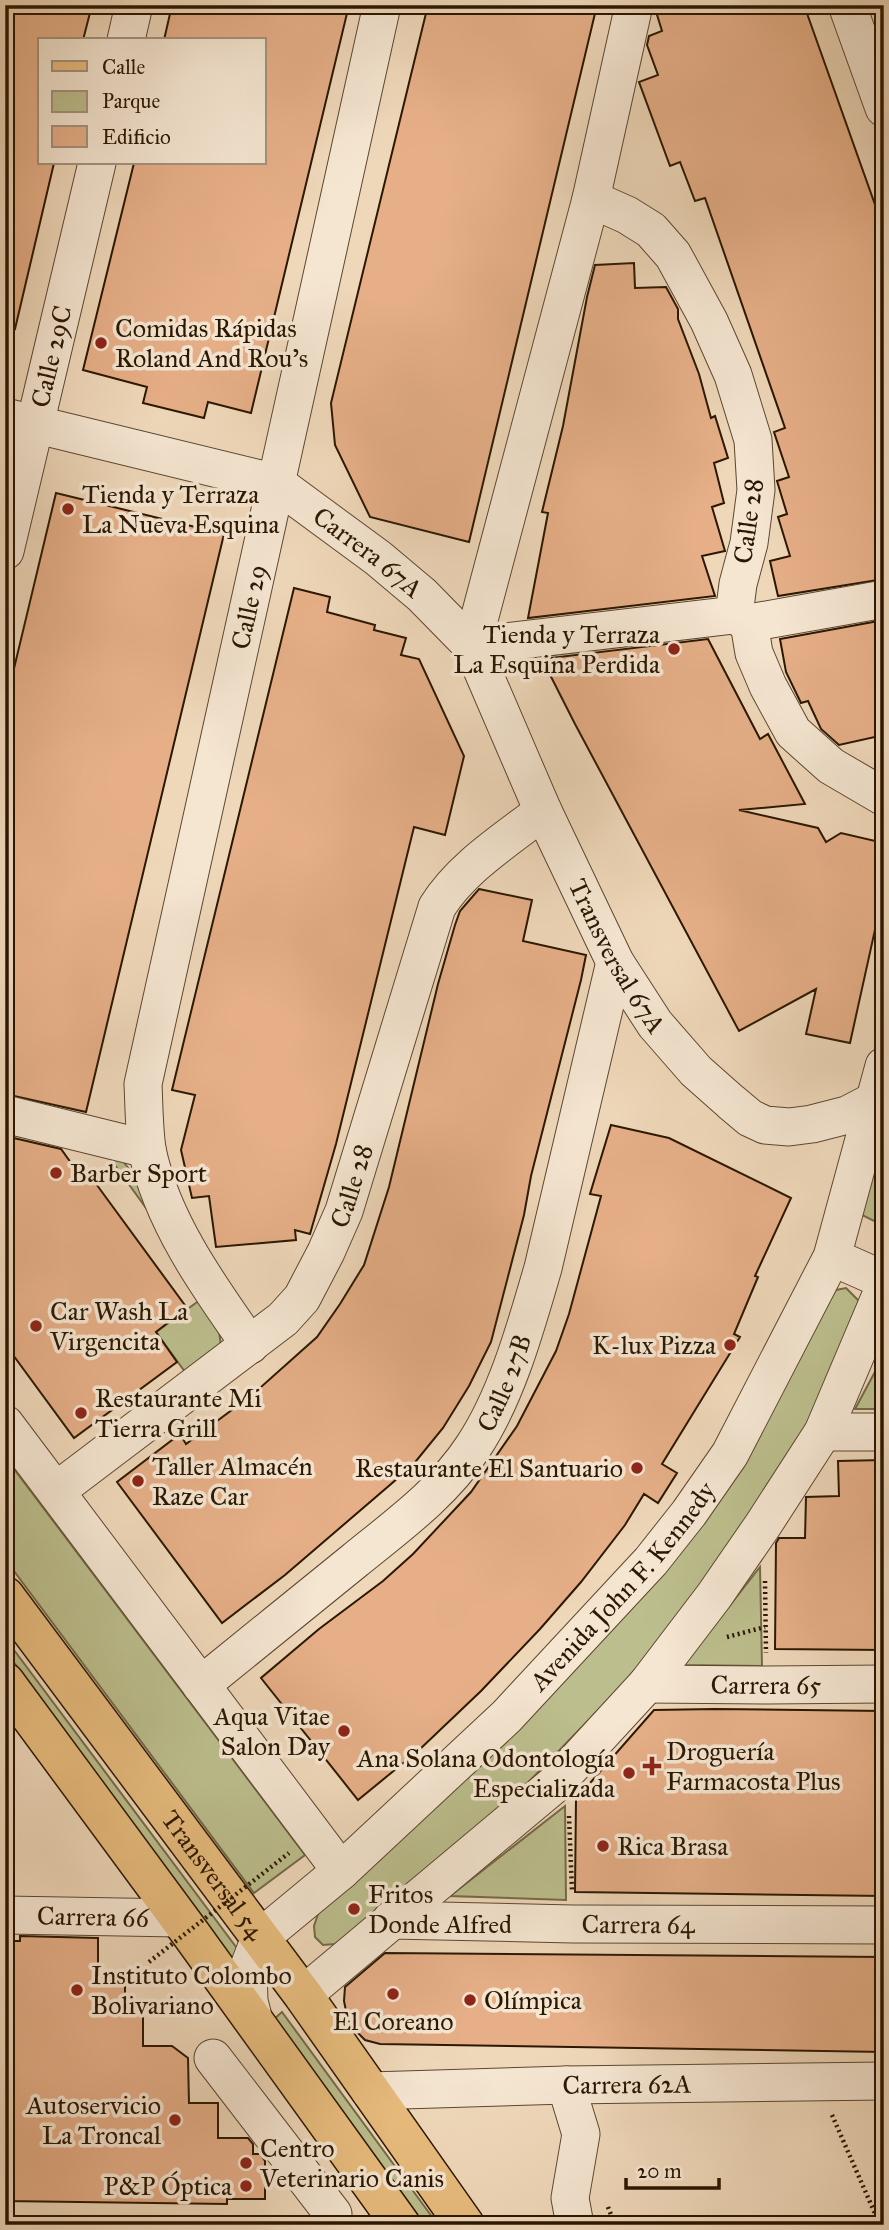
<svg xmlns="http://www.w3.org/2000/svg" width="889" height="2230" font-family="'IM FELL Great Primer',serif">
<style>
.green{fill:#bcbe8d;stroke:#746a48;stroke-width:2}
.building{fill:#e6af88;stroke:#2b1702;stroke-width:2}
.lines{fill:none;stroke-linecap:round;stroke-linejoin:round}
.minor-casing{stroke:#5c4730;stroke-width:39}
.major-casing{stroke:#2b1702;stroke-width:41}
.path{stroke:#2b1702;stroke-width:4.5;stroke-dasharray:2 3.5;stroke-linecap:butt}
.minor{stroke:#f5e6d2;stroke-width:37}
.major{stroke:#e8bc7d;stroke-width:38}
.path-bridge{stroke:#2b1702;stroke-width:4.5;stroke-dasharray:2 3.5;stroke-linecap:butt}
.poi-dot{fill:#8f2418;stroke:#f5e6d2;stroke-width:2.5}
.labels{text-anchor:middle;dominant-baseline:central;stroke-width:7;stroke-linejoin:round;paint-order:stroke}
.poi-label{font-size:26px;fill:#2b1702;stroke:#f5e6d2;text-anchor:start}
.street-label{font-size:26px;fill:#2b1702;stroke:#f5e6d2}
</style>
<rect width="100%" height="100%" fill="#efd8ba"/>
<filter id="stains"><feTurbulence type="fractalNoise" baseFrequency=".00286" numOctaves="4"/><feColorMatrix values="0 0 0 0 .2 0 0 0 0 .09 0 0 0 0 .02 0 0 0 .5 -.17"/></filter>
<radialGradient id="worn" r=".72"><stop offset=".6" stop-color="#630" stop-opacity="0"/><stop offset="1" stop-color="#630" stop-opacity=".3"/></radialGradient>
<!-- green -->
<path class="green" d="M884 1113V1226L858 1213Z
M112 1157 122 1160 154 1201 146 1208 112 1161Z
M846 1288 859 1301 795 1453 674 1632 513 1798 369 1922 335 1944 323 1945 315 1937 314 1926 318 1914 339 1891 568 1671 836 1290Z
M200 1300 219 1331 221 1346 188 1376 156 1332Z
M884 1355V1409H855Z
M5 1457 305 1855 254 1893 5 1559Z
M760 1567 762 1666 683 1665Z
M5 1638 242 1955 232 1962 5 1650Z
M565 1806 566 1900 450 1896Z
M282 2012 438 2225H422L272 2021Z"/>
<!-- building -->
<path class="building" d="M5 5H92L83 40H40V163H54L15 329 5 327Z
M172 5H349L251 413 208 402 204 418 143 403 147 387 83 370 134 163H264V40H164Z
M428 5H597L469 542 370 517 335 445 331 403Z
M654 5H804L884 230V579L778 596 770 561 790 556 778 517 787 514 777 481 789 477 774 432 785 428 705 198 695 201 680 162 670 166 639 82 658 75 647 45 649 36 662 31Z
M634 263 635 288 666 287 678 309V319L699 374 711 418 715 416 728 458 714 463 724 503 712 507 725 551 702 556 715 596 528 618 548 513 542 512 563 426 587 297 595 265Z
M56 493 224 534 86 1112 5 1094V706Z
M294 588 330 597 327 612 375 625 374 630 406 638 401 655 419 659 464 756 445 835 414 827 336 1144 310 1234 295 1230 296 1240 216 1247 209 1196 192 1198 181 1150 195 1095 172 1090Z
M884 620V735L839 745 821 729 808 701 801 703 786 672 780 639Z
M708 639 760 739 768 734 805 804 739 810 818 828 826 842 841 833 884 843V889L850 1043 806 1034 816 989 739 1031 575 724 542 659Z
M479 889 532 900 523 941 586 955 581 980 531 1176 524 1215 491 1342 469 1386 443 1428 412 1466 285 1575 222 1623 117 1482 180 1434 186 1444 252 1395 317 1337 340 1304 364 1265 389 1187 438 984 455 925 460 911Z
M611 1125 669 1138 791 1198 755 1276 758 1277 734 1334 740 1337 662 1464 677 1473 658 1503 644 1494 625 1525 581 1582 540 1629 481 1691 418 1751 358 1800 261 1678 319 1629 383 1581 413 1554 471 1492 517 1426 556 1351 569 1314 601 1196 590 1194Z
M5 1136 61 1149 84 1181 91 1177 187 1308 156 1332 177 1362 74 1438 5 1344Z
M884 1460V1650L775 1649 776 1543 779 1538H805L806 1497 839 1496 838 1461Z
M715 1709 884 1711V1896L575 1892 576 1799 654 1710Z
M20 1936 98 1938V1977H125V2002H143V2046H172L188 2058 189 2103H218V2138H248L253 2144V2154H260L265 2161V2199H227V2204L5 2201V1941H20Z
M385 1953 884 1957V2052L380 2044 365 2040 354 2029 348 2021 344 2001 345 1987Z"/>
<g class="lines">
<!-- minor casing -->
<g class="minor-casing">
<g id="minor">
<path d="M847 5 884 108"/>
<path d="M126 40 134 5"/>
<path d="M591 199 627 215 651 230 673 255 709 321 733 375 753 440 756 490 749 543 738 584 734 615 749 623 754 653 768 686 793 732 831 766 884 797"/>
<path id="s1" d="M5 417 276 483 378 558 422 595 472 646 543 811 615 962 655 1024 696 1071 731 1102 750 1118 765 1125 789 1127 812 1124 847 1115 874 1101"/>
<path id="s2" d="M5 551 97 163"/>
<path d="M749 623 884 599"/>
<path d="M472 646 591 199 634 5"/>
<path d="M472 646 734 615"/>
<path d="M5 1114 147 1149"/>
<path d="M832 1257 884 1280"/>
<path id="s3" d="M250 1345C209 1287 161 1220 147 1149 144 1128 144 1105 143 1084L382 5"/>
<path d="M5 1424 341 1871"/>
<path d="M823 1432H884"/>
<path id="s4" d="M56 1491 283 1319 302 1298 326 1252 344 1211 437 907C462 867 506 840 543 811"/>
<path id="s5" d="M647 1684 767 1685 884 1684"/>
<path id="s6" d="M201 1685C252 1644 303 1602 354 1561 397 1526 443 1493 473 1447 507 1396 526 1326 543 1268L615 962"/>
<path id="s7" d="M5 1915 179 1918"/>
<path id="s8" d="M391 1920 573 1924 884 1925"/>
<path d="M303 1995 555 1784 647 1684 714 1596 763 1525 823 1432 884 1288"/>
<path id="s9" d="M254 2021 249 2001 248 1969 260 1938 341 1871 507 1716 651 1561 689 1513 730 1454 832 1257 884 1066"/>
<path d="M213 2058 333 2214"/>
<path d="M566 2085 581 2134 570 2198 575 2225"/>
<path id="s10" d="M370 2091 566 2085 884 2081"/>
</g>
</g>
<!-- major casing -->
<g class="major-casing">
<g id="major">
<path id="s11" d="M5 1596 303 1995 465 2225"/>
<path d="M5 1682 191 1934 401 2225"/>
</g>
</g>
<!-- path -->
<path class="path" d="M765 1581 766 1653
M727 1637 765 1627
M569 1816 572 1891
M832 2115 880 2225
M608 2207 615 2225"/>
<!-- minor -->
<use href="#minor" class="minor"/>
<!-- major -->
<use href="#major" class="major"/>
<!-- path-bridge -->
<path class="path-bridge" d="M149 1962 289 1853"/>
</g>
<!-- markers -->
<g class="poi-dot">
<circle cx="101" cy="343" r="7"/>
<circle cx="68" cy="509" r="7"/>
<circle cx="674" cy="649" r="7"/>
<circle cx="56" cy="1173" r="7"/>
<circle cx="36" cy="1326" r="7"/>
<circle cx="730" cy="1345" r="7"/>
<circle cx="81" cy="1413" r="7"/>
<circle cx="637" cy="1468" r="7"/>
<circle cx="138" cy="1481" r="7"/>
<circle cx="344" cy="1731" r="7"/>
<path d="M648.5 1755.5h7v7h7v7h-7v7h-7v-7h-7v-7h7z"/>
<circle cx="629" cy="1773" r="7"/>
<circle cx="603" cy="1846" r="7"/>
<circle cx="354" cy="1909" r="7"/>
<circle cx="77" cy="1990" r="7"/>
<circle cx="393" cy="1994" r="7"/>
<circle cx="470" cy="2000" r="7"/>
<circle cx="175" cy="2120" r="7"/>
<circle cx="246" cy="2163" r="7"/>
<circle cx="246" cy="2186" r="7"/>
</g>
<g class="labels">
<!-- poi labels -->
<g class="poi-label">
<text x="115" y="328">Comidas Rápidas<tspan x="115" dy="30">Roland And Rou's</tspan></text>
<text x="82" y="494">Tienda y Terraza<tspan x="82" dy="30">La Nueva Esquina</tspan></text>
<text x="660" y="634" text-anchor="end">Tienda y Terraza<tspan x="660" dy="30">La Esquina Perdida</tspan></text>
<text x="70" y="1173">Barber Sport</text>
<text x="50" y="1311">Car Wash La<tspan x="50" dy="30">Virgencita</tspan></text>
<text x="716" y="1345" text-anchor="end">K-lux Pizza</text>
<text x="95" y="1398">Restaurante Mi<tspan x="95" dy="30">Tierra Grill</tspan></text>
<text x="152" y="1466">Taller Almacén<tspan x="152" dy="30">Raze Car</tspan></text>
<text x="623" y="1468" text-anchor="end">Restaurante El Santuario</text>
<text x="330" y="1716" text-anchor="end">Aqua Vitae<tspan x="330" dy="30">Salon Day</tspan></text>
<text x="666" y="1751">Droguería<tspan x="666" dy="30">Farmacosta Plus</tspan></text>
<text x="615" y="1758" text-anchor="end">Ana Solana Odontología<tspan x="615" dy="30">Especializada</tspan></text>
<text x="617" y="1846">Rica Brasa</text>
<text x="368" y="1894">Fritos<tspan x="368" dy="30">Donde Alfred</tspan></text>
<text x="91" y="1975">Instituto Colombo<tspan x="91" dy="30">Bolivariano</tspan></text>
<text x="484" y="2000">Olímpica</text>
<text x="393" y="2021" text-anchor="middle">El Coreano</text>
<text x="161" y="2105" text-anchor="end">Autoservicio<tspan x="161" dy="30">La Troncal</tspan></text>
<text x="260" y="2148">Centro<tspan x="260" dy="30">Veterinario Canis</tspan></text>
<text x="232" y="2186" text-anchor="end">P&amp;P Óptica</text>
</g>
<!-- street labels -->
<g class="street-label">
<text stroke="none"><textPath href="#s2" startOffset="200">Calle 29C</textPath></text>
<text transform="translate(748 521) rotate(-82)">Calle 28</text>
<text stroke="none"><textPath href="#s1" startOffset="394">Carrera 67A</textPath></text>
<text stroke="none"><textPath href="#s3" startOffset="777">Calle 29</textPath></text>
<text stroke="none"><textPath href="#s1" startOffset="877">Transversal 67A</textPath></text>
<text stroke="none"><textPath href="#s4" startOffset="436">Calle 28</textPath></text>
<text stroke="none"><textPath href="#s6" startOffset="434">Calle 27B</textPath></text>
<text stroke="none"><textPath href="#s9" startOffset="592">Avenida John F. Kennedy</textPath></text>
<text stroke="none"><textPath href="#s5" startOffset="119">Carrera 65</textPath></text>
<text stroke="none"><textPath href="#s11" startOffset="348">Transversal 54</textPath></text>
<text stroke="none"><textPath href="#s7" startOffset="88">Carrera 66</textPath></text>
<text stroke="none"><textPath href="#s8" startOffset="247">Carrera 64</textPath></text>
<text stroke="none"><textPath href="#s10" startOffset="257">Carrera 62A</textPath></text>
</g>
</g>
<!-- margin -->
<rect width="889" height="2230" fill="none" stroke="#efd8ba" stroke-width="28"/>
<rect x="7" y="7" width="875" height="2216" fill="none" stroke="#2b1702" stroke-width="3.5"/>
<rect x="14" y="14" width="861" height="2202" fill="none" stroke="#2b1702" stroke-width="2"/>
<!-- legend -->
<rect x="38" y="38" width="228" height="126" fill="#f5e6d2" stroke="#a4937f" stroke-width="2"/>
<rect x="52" y="61" width="35" height="10" fill="#e8bc7d" stroke="#a4937f" stroke-width="2"/>
<text x="102" y="74" font-size="21" fill="#2b1702">Calle</text>
<rect x="52" y="91" width="35" height="21" fill="#bcbe8d" stroke="#a4937f" stroke-width="2"/>
<text x="102" y="108" font-size="21" fill="#2b1702">Parque</text>
<rect x="52" y="126" width="35" height="21" fill="#e6af88" stroke="#a4937f" stroke-width="2"/>
<text x="102" y="144" font-size="21" fill="#2b1702">Edificio</text>
<!-- scale -->
<path d="M626 2178v10h93v-10" fill="none" stroke="#2b1702" stroke-width="3.5"/>
<text x="637" y="2178" font-size="21" fill="#2b1702" stroke="#f5e6d2" stroke-width="5" paint-order="stroke">20 m</text>
<rect width="100%" height="100%" filter="url(#stains)"/>
<rect width="100%" height="100%" fill="url(#worn)"/>
</svg>
